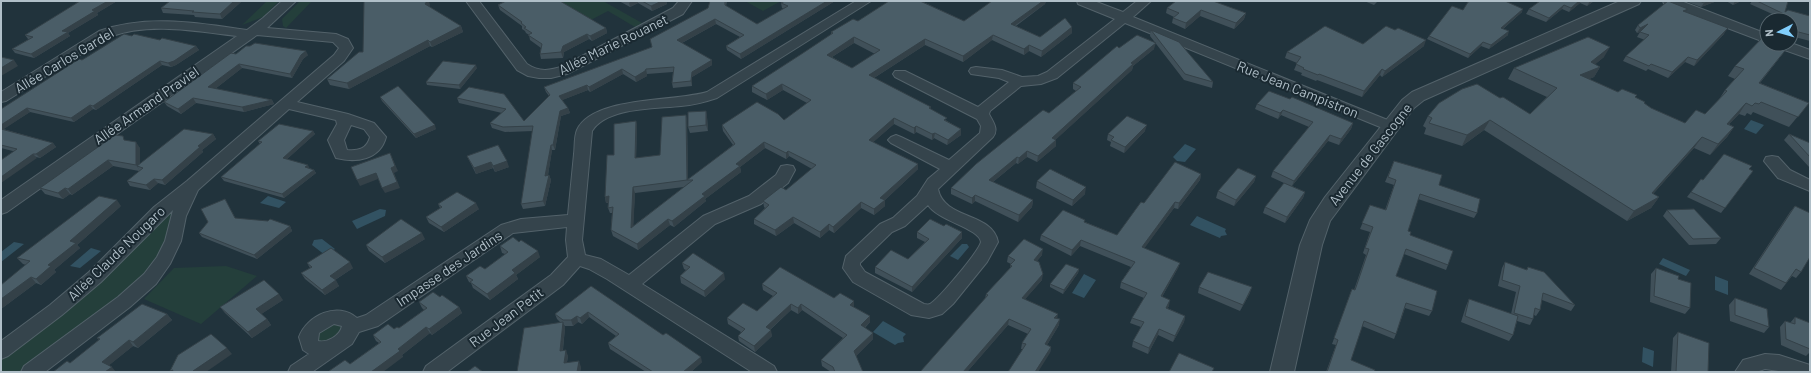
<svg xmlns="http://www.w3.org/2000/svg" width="1811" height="373" font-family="Barlow,sans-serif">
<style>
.green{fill:#243f3b}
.water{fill:#325262}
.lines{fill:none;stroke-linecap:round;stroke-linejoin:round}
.minor-casing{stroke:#53626a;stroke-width:2}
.tertiary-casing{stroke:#53626a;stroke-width:2}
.minor{fill:#35444c;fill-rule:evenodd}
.tertiary{fill:#35444c;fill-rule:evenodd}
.wall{fill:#405059;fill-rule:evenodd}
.shaded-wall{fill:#344148}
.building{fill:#4a5d67;stroke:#344148;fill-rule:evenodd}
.labels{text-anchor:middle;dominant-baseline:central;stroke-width:4;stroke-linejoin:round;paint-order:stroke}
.street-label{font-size:14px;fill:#b0bfc8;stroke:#1a2931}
</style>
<rect width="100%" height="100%" fill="#21333c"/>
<!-- green -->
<path class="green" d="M267 1H279L263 17 242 25Z
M300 1H312L286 28 283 26 282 19Z
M552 1H603L642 23 635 27 608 11 587 22Z
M745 1H781L763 11Z
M176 202 167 238 154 262 138 283 25 372H1V355Z
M226 266 257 276 201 324 144 299 174 268Z
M337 322 345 327 335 341 317 343 315 334Z"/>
<!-- water -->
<path class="water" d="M1751 120 1764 125 1756 134 1744 129Z
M1185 144 1196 149 1185 162 1177 161 1173 157Z
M268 196 286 202 279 208 260 203Z
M380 209 386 210 385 216 357 229 352 221Z
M1197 216 1226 229 1225 231 1227 235 1221 236 1220 238 1190 225Z
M322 239 335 249 325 255 312 245 314 240Z
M14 242 24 244 1 262V252Z
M962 244H967L969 247 958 260 950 256Z
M91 248 101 251 80 268 70 266Z
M1663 258 1690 270 1686 276 1659 264Z
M1084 274 1096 280 1084 298 1072 293Z
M1715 276 1728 281V295L1715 290Z
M883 321 906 334 903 337 904 342 898 343 895 345 873 332Z
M1643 347 1654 351 1653 367 1642 362Z"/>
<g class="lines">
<!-- minor casing -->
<g class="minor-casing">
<path id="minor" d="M282 1H296L267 28 336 34 348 39 353 48 344 61 297 102 348 114 374 123 386 137C380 160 356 163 336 158L328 140 337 124 336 120 289 109 198 190 186 216 181 241 170 264 156 284 130 307 45 372H21L24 366 118 297 144 274 157 257 165 241 173 210 101 282 62 315 8 356 1 359V341L50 305 89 272 154 207 187 181 334 55 339 48 333 42 257 35 7 212 1 214V200L237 36C195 31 149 22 109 37L6 101 1 102V92L99 31C147 14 198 23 247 30L263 18ZM351 125 364 129 370 137C367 149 358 151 347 150L344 140Z
M466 1H479L527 64C539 72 550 71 563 66L673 8 679 1H692L683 14 567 74 551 78H539L528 76 517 70Z
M856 1H871L717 98C705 102 693 105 681 106 655 109 607 107 592 131L582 240 585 255 601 259 629 275 703 216 749 196 776 175 781 166 787 165 793 166 795 170 788 183 761 204 715 224 642 284 774 366 777 372H752L607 279 589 269 580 266 563 285 447 372H423L426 366 551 275 568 257 566 240 567 227 513 233 378 326 359 332 352 344 312 372H288L291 366 309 354 303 350 299 337C307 315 338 301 357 318L366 315 501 225 521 219 568 215C570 195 572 174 574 154 575 147 574 137 577 130 593 96 674 102 707 92ZM334 324 342 326C340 336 327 343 318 341L319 333Z
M1077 1H1094L1123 12 1137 1H1151L1133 17 1395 123 1397 126 1395 129H1385L1125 23 1057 78 1041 84 1021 86 990 111 989 114C993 122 999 129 993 137L938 189C944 220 993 212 998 242L987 262 953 304 942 314 929 318 911 315 853 282 843 268 846 256 880 224 893 218 917 196 928 179 940 169 891 143 888 140 891 137 896 135 901 137 949 160 980 133 981 126 977 119 895 77 893 74 895 71H905L978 107 1009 82 999 78 971 74 969 71 971 68 976 67 1002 70 1022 77 1038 76 1047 72 1115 19 1078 4ZM928 205C938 221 979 228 981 242 979 251 939 299 930 304 928 305 926 304 924 304L865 272 860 265V263L892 232 905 226Z
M1663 1H1681L1767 34V43L1664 4Z
M1791 43 1810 50V59L1776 47 1774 44Z
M1772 156 1778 157 1790 170 1810 180V191L1778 178 1764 161 1766 157Z
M1765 354 1779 355 1810 365V372H1785L1765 369 1756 372H1735L1743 360Z"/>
</g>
<!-- tertiary casing -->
<g class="tertiary-casing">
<path id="tertiary" d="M1620 1H1641L1639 4 1424 100 1414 108 1330 221 1322 245 1294 372H1270L1300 245 1310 220 1325 197 1402 100 1412 92Z"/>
</g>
<!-- minor -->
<use href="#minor" class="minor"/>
<!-- tertiary -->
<use href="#tertiary" class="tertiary"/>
</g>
<!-- wall -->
<path class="wall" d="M76 1H117L97 13 98 15 68 33 70 36 34 58 15 53 12 49 29 39H28L25 35 77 3Z
M501 1H560L606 28 607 33 592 41 589 39 564 52 563 58 541 59 540 54 541 48 530 40 529 35 526 33 525 31 522 29V26L500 10 498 5 503 2Z
M619 1H666L667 4 652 11 638 3 630 7Z
M710 1H727L726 6 757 24 784 9 782 8 781 3 785 1H835L741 59 727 50 726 46 740 37 716 24 682 43 712 65 692 77V86L673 88 672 83 673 72 647 74V76L636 82 623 74 590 92 588 90 562 100 568 108 570 113 561 116 555 150H552L548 175H549L551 180 545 206 523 209 521 204 533 131 505 132 492 128 490 123 502 113 459 103 457 98 469 87 524 121 549 96 546 92 544 87 652 47 708 8Z
M889 1H921L964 21 991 2 989 1H1046L1045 4 1016 26 1040 37 1072 33 1041 57 1029 51 1024 55 992 40 963 62 925 45 874 78 931 109 947 121 961 129V135L947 145 934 138 932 140 916 132 914 134 894 124 873 142 918 164V169L885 200V206L874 215 861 208 834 233 829 230 820 238 794 223 776 236 754 224V219L765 208 764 207 763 201 786 190 812 169 789 156 786 159 765 148 740 167 741 172 705 199 706 201 674 227 670 225 638 250 613 236 611 230 612 213H610L608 208V203H606L605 197 614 155 636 121 637 126 636 158 660 155 686 115 687 121 688 180 733 145 723 131 722 125 784 120 807 103 783 90 767 100 752 92V86L803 53 831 35V32L858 21ZM854 43 875 54 852 68 832 57ZM684 187 633 226 635 193Z
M1176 1H1216L1215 2 1246 13 1244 19 1234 29 1200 16 1185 29 1172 23 1173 18 1174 17 1166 13 1167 8Z
M1364 1H1378L1374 5Z
M1540 1H1594L1587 6 1580 3 1569 12 1562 9 1546 22 1526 14 1529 9Z
M1685 1H1717L1701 7Z
M1726 1H1741L1733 5Z
M1752 1H1788L1785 12 1810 16V41L1791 36V20L1781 18 1750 4Z
M241 2 222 19 195 17 194 15 163 13 161 8Z
M430 5 429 7 461 26 463 32 432 47 430 46 349 89 330 85 327 79 363 52Z
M1688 9 1686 12 1724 34 1694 66 1685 62 1668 78 1648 69 1646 71 1623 61 1626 56 1645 40 1637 37 1640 32 1637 33 1635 30 1638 25Z
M1463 10 1522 12 1503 29 1508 35 1489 49 1481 46 1468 58 1427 39 1429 36Z
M1151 30 1213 82 1212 88 1184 80 1150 36Z
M132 36 196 46 199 50 176 65 171 67 162 65 96 110 93 109 74 122 30 112 3 129 53 143 56 147 40 158 1 148V109L82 60Z
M1424 46 1382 77 1380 75 1362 97 1317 80 1316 81 1301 75 1302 73 1294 70 1297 63 1285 58 1287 52Z
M1788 47 1760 83 1809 103 1789 127 1753 112 1751 115 1747 113 1745 116 1739 114 1729 124 1734 127 1727 137 1710 155 1694 148 1653 194 1659 197 1651 208 1627 221 1484 130 1462 146 1424 134 1426 128 1423 126 1428 116 1500 98 1530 114 1547 97 1508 79 1514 68 1604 57 1595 64 1600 67 1594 77 1589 79 1618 92 1635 98 1645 102 1644 103 1651 108 1685 123 1705 114 1718 101 1725 90 1735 79 1728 76 1735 66Z
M1119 48 1154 49 1133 66 1132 70 1055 140 1056 146 1037 162 1027 157 1018 164 1016 163 993 182 1033 200 1032 207 1018 222 975 201 972 204 951 194V188L1049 113 1076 91 1073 89V83Z
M236 54 308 55 303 59 292 78 242 68 215 89 272 100 274 104 244 112 196 103 181 114 167 106 164 102Z
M477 68 460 89 427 85 426 82Z
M380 97 436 129 416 138 382 101Z
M1290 99 1353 123 1351 129 1339 145 1328 141 1292 186 1305 192 1303 198 1285 223 1263 213 1265 207 1284 183 1271 177 1273 171 1309 127 1281 115 1278 119 1255 109 1257 104Z
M706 111 707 117 708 131 690 133 688 127Z
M313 131 315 134 287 159 314 170 316 173 284 198 224 181 221 177 260 144 258 141Z
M1145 131 1124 153 1110 146 1111 142 1107 140 1108 134Z
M213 134 216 139 202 150 203 152 165 185 158 183 150 190 130 186 127 181 139 171 113 166 72 195 70 194 63 199 45 194 40 188 126 140 140 148V164Z
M1789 134 1810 143V168L1784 140Z
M467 156 509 167 495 172 493 168 476 174Z
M1394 161 1439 185 1477 213 1474 218 1418 199 1408 231 1410 235 1448 265 1446 270 1404 254 1396 276 1432 311 1429 316 1405 308 1396 334 1394 339 1362 326 1351 360 1374 372H1326L1336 345 1332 344 1350 294 1352 289 1354 290 1366 255 1363 253 1370 232 1360 229 1370 205 1385 210 1394 185 1385 182Z
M1749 169 1753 171 1721 213 1687 197 1701 179 1703 180Z
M1201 174 1200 180 1178 209 1174 208 1144 248 1180 263 1178 268 1162 297 1169 306 1167 308 1185 316 1184 322 1173 342 1158 335 1148 354 1132 347 1133 341 1141 327 1130 323 1132 318 1144 298 1120 288 1121 282 1131 267 1080 246 1071 256 1040 240 1041 235 1085 222 1117 235 1144 203Z
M1256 176 1254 182 1234 206 1216 198 1218 191Z
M1037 181 1085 194 1072 206 1036 188Z
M225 199 235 218 290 226 292 231 257 259 202 237 199 233 208 222Z
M438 204 479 209 444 232 429 223 426 217 440 208Z
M121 206 77 245 80 248 54 270 56 272 41 285 36 283 1 309V285L26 265 23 264 17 258Z
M1795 206 1809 213 1810 210V257L1801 272 1796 278 1792 276 1781 290 1749 274 1790 212Z
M1667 210 1721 238 1716 244 1689 245 1663 216Z
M944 226 962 232V238L912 292 875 273V267L908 259 925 242 917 238V232Z
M425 239 385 263 369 251 366 245Z
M500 246 540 257 516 275 518 279 490 300 473 288 471 283 469 282 466 276 485 269 505 254 502 253Z
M1042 255 1037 261 1042 280 1025 299 1057 319 1059 325 1047 345 1051 347 1050 353 1021 349 1022 343 1028 334 1008 325 967 372H920L985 299 986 294 1010 268 1011 264 1007 262 1008 256Z
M1505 262 1526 270 1528 267 1575 305 1571 311 1542 300 1540 310 1536 316 1534 315 1533 319 1530 325 1517 321 1513 335 1509 341 1461 322 1466 306 1469 299 1511 314 1516 292 1498 286 1502 268Z
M307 263 353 268 335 280 339 286 325 295 305 279 301 273 310 268Z
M682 263 725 279 705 297 681 283 680 276 686 270 684 269Z
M1656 268 1678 279 1690 308 1685 314 1650 302 1651 274Z
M1079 269 1078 273 1063 294 1050 287V284Z
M762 284 834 298 854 307 870 316V322L865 328 873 333V339L856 356 863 372H831L822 366 821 360 843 338 802 310 798 314 791 310 770 330 772 336 755 352 739 341 738 336 741 332 728 324 727 318 757 311 773 296 763 290Z
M591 286 702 362 691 372H646L610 349 608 343 616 336 589 317 582 324 578 322 573 326H565L564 325 565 328 563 350 568 356 567 362 581 367 580 372H517L561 323 557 319 555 314Z
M1199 287 1250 293 1240 311 1198 293Z
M440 297 459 307 462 313 432 335 430 333 402 355 403 357 350 364 379 343 376 341 373 335 394 329 399 328 424 310 422 308 419 302Z
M1735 298 1769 327 1764 333 1730 321 1729 305Z
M283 300 261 314 267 319 271 325 252 338 225 313 220 307Z
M167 314 172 320 138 348 133 346 109 365 70 363 99 340 97 338Z
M1795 317 1810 323V352L1806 356 1781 345 1780 327 1785 321 1790 323Z
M1678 332 1708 372H1671L1673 338Z"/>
<!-- shaded-wall -->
<path class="shaded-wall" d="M108 1H117L97 13 98 15 68 33 70 36 34 58 31 54 62 31 92 10Z
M234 1H240L241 2 222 19 220 14Z
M427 1H429L430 5 427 10 425 4Z
M632 1H638V3L630 7 629 3Z
M662 1H666L667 4 652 11 651 6Z
M827 1H835L741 59 740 54Z
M1043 1H1046L1045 4 1010 29 1011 24Z
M1579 1H1581L1580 3 1569 12 1571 8Z
M1590 1H1594L1587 6Z
M1708 1H1717L1701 7 1704 3Z
M1735 1H1741L1733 5Z
M1564 5 1562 9 1546 22 1549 18Z
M1523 9 1522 12 1499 32 1501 28Z
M1688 9 1685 14 1683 11Z
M1201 10 1200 16 1185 29 1186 23Z
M1246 13 1244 19 1234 29 1236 23Z
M715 19 716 24 678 45 677 40Z
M1648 24 1645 30 1637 33 1640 28Z
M461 26 463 32 432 47 430 42Z
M1072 27V33L1041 57 1042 51Z
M606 28 607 33 592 41 590 36Z
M1728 28 1724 34 1694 66 1697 60Z
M1509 31 1508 35 1489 49 1491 45Z
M587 34 589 39 564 52 563 58 561 52 563 46Z
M993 35 992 40 963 62V56Z
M854 37V43L827 60V55Z
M925 39V45L869 81V75Z
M428 40 430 46 349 89 347 83Z
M1426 40 1424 46 1382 77 1385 71Z
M1483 42 1481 46 1468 58 1470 54Z
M1156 43 1154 49 1133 66 1132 70 1051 144 1052 138 1131 63Z
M1029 45V51L1024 55V49Z
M196 46 199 50 176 65 171 67 168 63Z
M1610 47 1604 57 1585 73 1591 62Z
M306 51 308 55 303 59 292 78 290 74 301 55Z
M1688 57 1685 62 1668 78 1672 72Z
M14 60 18 66 1 76V68Z
M712 60V65L692 77V86L691 81 692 72Z
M160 61 162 65 96 110 93 106Z
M239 64 242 68 211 92 208 87Z
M476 65 477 68 460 89 459 85Z
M1600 67 1594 77 1574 85 1580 75Z
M622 69 623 74 590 92 589 87Z
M646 69 647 74V76L636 82 635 77Z
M1382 69 1380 75 1362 97 1364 91Z
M782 84 783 90 767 100 766 94Z
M587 85 588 90 560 101 559 96Z
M193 98 196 103 181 114 178 109Z
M272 100 274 104 244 112 242 107Z
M1746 103 1739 114 1719 134 1727 124Z
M90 105 93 109 74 122 71 118Z
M27 108 30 112 1 131V125Z
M568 108 570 113 561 116 555 150 553 145 560 111Z
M1283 110 1281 115 1278 119 1280 113Z
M706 111 707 117 708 131 706 125Z
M686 115 687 121 688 180H687L688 186 687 180Z
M894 118V124L869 146V140Z
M1490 120 1484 130 1462 146 1467 135Z
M636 121 637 126 636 164 635 158Z
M1353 123 1351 129 1339 145 1341 139Z
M435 125 436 129 416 138 414 134Z
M1147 125 1145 131 1124 153 1125 147Z
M916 126V132L914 134V128Z
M1734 127 1727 137 1710 155 1718 144Z
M961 129V135L947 145 948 140Z
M313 131 315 134 285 161 283 158Z
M935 133 934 138 932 140V134Z
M213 134 216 139 202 150 203 152 165 185 162 180 198 146Z
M1330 135 1328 141 1292 186 1294 181Z
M1702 137 1694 148 1644 204 1652 193Z
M1056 140V146L1037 162 1038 156Z
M136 142 140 148V167L137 166 140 171 136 165Z
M764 142 765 148 740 167 741 172 705 199 706 201 674 227 672 221 736 164Z
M53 143 56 147 40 158 36 154Z
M551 145 552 150 547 181 545 176Z
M788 151 789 156 786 159V153Z
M1027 151V157L1018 164 1019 158Z
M390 153 398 171 394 173 400 188 385 193 382 188 391 168Z
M33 154 37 158 1 183V177Z
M1017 157 1016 163 988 186 989 180Z
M108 160 113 166 72 195 68 189Z
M507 161 509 167 495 172 493 166Z
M491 162 493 168 476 174 474 168Z
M918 164V169L884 201 885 200V206L874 215V209L880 198Z
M308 165 310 169 305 167Z
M314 170 316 173 284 198 282 194Z
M376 173 378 179 360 186 357 180Z
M1201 174 1200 180 1178 209 1179 203Z
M549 175 551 180 545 206 543 201Z
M1256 176 1254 182 1234 206 1236 200Z
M154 179 158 183 150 190 146 185Z
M633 187 635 193 633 234 631 228Z
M1086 187 1085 194 1072 206 1073 200Z
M65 188 70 194 63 199 58 193Z
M1305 192 1303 198 1285 223 1287 217Z
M975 195V201L972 204V198Z
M609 196 610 202 606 203 605 197Z
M1659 197 1651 208 1627 221 1634 211Z
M117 200 121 206 77 245 80 248 54 270 56 272 41 285 36 279 48 265 70 241Z
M1033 200 1032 207 1018 222 1019 215Z
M861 202V208L834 233 833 227Z
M1175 202 1174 208 1141 253 1142 247Z
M476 203 479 209 444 232 441 227Z
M793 217 794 223 776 236 775 230Z
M668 219 670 225 638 250 637 244Z
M829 224V230L820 238V232Z
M290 226 292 231 257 259 254 255Z
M962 232V238L912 292V287Z
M422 233 425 239 385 263 382 257Z
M1081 240 1080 246 1071 256 1072 250Z
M1043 249 1042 255 1033 266 1034 260Z
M538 251 540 257 516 275 518 279 490 300 487 294 512 270Z
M350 262 353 268 333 281 330 276Z
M1180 263 1178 268 1159 302 1161 296Z
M1079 269 1078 273 1063 294 1064 290Z
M724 273 725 279 705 297 704 291Z
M1043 274 1042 280 1021 304 1022 298Z
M31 277 36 283 1 309V299Z
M336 280 339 286 325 295 322 290Z
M1252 287 1250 293 1240 311Z
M279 294 283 300 260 315 256 309Z
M1170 300 1169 306 1164 314 1166 308Z
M854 301V307L850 305Z
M791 304V310L766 333V327Z
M801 304 802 310 798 314V308Z
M459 307 462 313 432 335 429 329Z
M588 312 589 317 582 324 580 318Z
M167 314 172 320 138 348 133 342Z
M1058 314 1057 320 1054 318Z
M577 316 578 322 573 326 571 320Z
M870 316V322L861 331V325Z
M1185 316 1184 322 1173 342 1175 336Z
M267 319 271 325 252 338 248 332Z
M1009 319 1008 325 967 372H963Z
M1060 319 1059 325 1044 350 1045 344Z
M563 322 565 328 562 356 560 351Z
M426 327 430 333 402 355 403 357 383 372H371L398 349Z
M1159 329 1158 335 1148 354 1149 348Z
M771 330 772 336 755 352 754 346Z
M873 333V339L855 357 854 351Z
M129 340 133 346 107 367 102 362Z
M1051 347 1050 353 1038 372H1035Z
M227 348 232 354 206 372H193V371Z
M566 350 568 356 566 368 564 363Z
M701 357 702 362 691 372H683Z
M579 361 581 367 580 372H577Z
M112 367 116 372H105Z"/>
<!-- building -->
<path class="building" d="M78 1H108L92 10 95 11 62 31 68 32 31 54 12 49 33 37 25 35 80 1Z
M170 1H234L220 14 192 12 194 11 161 8Z
M364 1H427L425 4 461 26 430 42 428 40 347 83 327 79 359 52H363Z
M506 1H560L606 28 590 36 587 34 563 46 561 52 540 54 542 44 528 35 532 33 524 28 526 27 521 23 522 22 498 5Z
M642 1H662L651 6Z
M710 1H725V5L757 24 788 6 781 3 785 1H827L740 54 726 46 744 35 715 19 677 40 712 60 692 72 691 81 672 83 674 67 646 69 645 71 635 77 622 69 589 87 587 85 559 96 568 108 560 111 553 145H551L545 176 549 175 543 201 521 204 533 126 503 127 490 123 506 109 457 98 469 87 504 94 524 121 550 95 544 87 652 47 650 39 708 8Z
M889 1H920L964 21 992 1H1043L1011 24 1040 37 1065 18 1072 27 1042 51 1029 45 1024 49 993 35 963 56 925 39 869 75 931 107 929 108 947 118 944 120 961 129 948 140 935 133 932 134 916 126 914 128 894 118 869 140 918 164 880 198 885 200 874 209 861 202 833 227 829 224 820 232 793 217 775 230 754 219 769 205 763 201 781 187 786 190 816 165 788 151 786 153 764 142 736 164 740 166 702 194 705 196 672 221 668 219 637 244 611 230 613 207 608 208 609 196 605 197 607 155H614V124L636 121 635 158 660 155 662 117 686 115 687 180 633 187 631 228 693 180H687L735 144 722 125 757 102 778 114 784 120 811 100 782 84 766 94 752 86 803 53 833 33 831 32 853 19 858 21ZM854 37 880 50 852 68 827 55Z
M1176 1H1213L1246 13 1236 23 1201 10 1186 23 1173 18 1179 13 1167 8Z
M1470 1H1505L1523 9 1501 28 1509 31 1491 45 1483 42 1470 54 1429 36 1452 6 1463 10 1468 2Z
M1540 1H1579L1571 8 1564 5 1549 18 1529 9Z
M1668 1 1688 9 1683 11 1728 28 1697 60 1688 57 1672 72 1651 64 1649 66 1626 56 1649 35 1640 32 1648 24 1640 28 1638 25Z
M1700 1H1708L1704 3Z
M1757 1H1788L1785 12 1788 10 1810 16V35L1791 30V20H1779L1784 14Z
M1325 26 1363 44 1386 26 1395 30 1398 28 1426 40 1385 71 1382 69 1364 91 1319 74 1318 75 1303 69 1304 68 1296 64 1301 57 1287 52Z
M1151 30 1179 42 1213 82 1185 74Z
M124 34 132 36 134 34 160 40 162 38 196 46 174 61 168 63 160 61 93 106 90 105 71 118 27 108 1 125V109L79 59 82 60Z
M1137 35 1156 43 1131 63 1133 64 1052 138 1056 140 1038 156 1027 151 1019 158 1017 157 989 180 1033 200 1019 215 975 195 972 198 951 188 976 164 1043 110 1049 113 1081 87 1073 83 1117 46 1119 48Z
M1588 37 1610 47 1591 62 1600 67 1580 75 1618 92 1622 89 1637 95 1635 97 1645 102 1644 103 1651 108 1685 123 1696 110 1705 114 1727 91 1725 90 1744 69 1735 66 1763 37 1767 39V44H1781L1788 47 1759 83 1809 103 1798 117 1761 102 1759 104 1755 103 1752 106 1746 103 1727 124 1734 127 1718 144 1702 137 1652 193 1659 197 1634 211 1490 120 1467 135 1429 123 1432 118 1428 116 1439 103 1462 89 1477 84 1500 98 1503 97 1530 114 1557 88 1514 68Z
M255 43 306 51 301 55 290 74 239 64 208 87 272 100 242 107 193 98 178 109 164 102 231 53 236 54 246 46H250Z
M1 57 14 60 1 68Z
M443 61 476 65 459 85 426 82Z
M398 86 435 125 414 134 380 97Z
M1269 91 1290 99 1292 97 1353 123 1341 139 1330 135 1294 181 1273 171 1313 122 1283 110 1280 113 1257 104Z
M706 111V125L688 127V112Z
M1127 116 1147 125 1125 147 1111 140 1114 137 1108 134Z
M279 124 313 131 283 158 308 165 305 167 314 170 282 194 221 177 262 142 258 141Z
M1 129 53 143 36 154H33L1 177V160L17 149 1 145Z
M184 129 213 134 198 146 200 147 162 180 154 179 146 185 127 181 143 168 137 166Z
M1789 134 1810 143V157Z
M115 135 123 136 124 140 136 142V165L108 160 68 189 65 188 58 193 40 188Z
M498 145 507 161 493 166 491 162 474 168 467 156Z
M390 153 395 166 391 168 397 182 382 188 376 173 357 180 351 167Z
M1724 154 1752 166 1749 169 1753 171 1725 208 1691 192 1701 179 1703 180Z
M1394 161 1442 175 1439 185 1480 199 1477 213 1420 194 1408 231 1411 232 1410 235 1453 251 1448 265 1406 249 1396 276 1437 291 1432 311 1406 303 1396 334 1364 321 1351 360 1375 370 1374 372H1327L1338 340 1334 338 1352 289 1355 290 1369 249 1365 248 1373 227 1362 223 1370 205 1386 210 1396 180 1388 177Z
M1175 162 1201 174 1179 203 1175 202 1142 247 1180 263 1161 296 1170 300 1166 308 1185 316 1175 336 1159 329 1149 348 1133 341 1144 322 1132 318 1147 293 1121 282 1135 262 1081 240 1072 250 1041 235 1063 210 1085 220 1084 222 1117 235 1141 202 1144 203Z
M1238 168 1256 176 1236 200 1218 191Z
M1050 169 1086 187 1073 200 1037 181Z
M1284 183 1305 192 1287 217 1265 207Z
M457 192 476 203 441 227 426 217 442 207 438 204Z
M99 196 117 200 70 241 76 243 48 265 51 266 36 279 31 277 1 299V285L30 261 17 258Z
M225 199 235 218 268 221 270 219 290 226 254 255 199 233 208 222 201 209Z
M1795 206 1810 213V212V257L1801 272 1796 269 1786 283 1754 268Z
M1694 209 1721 238 1693 239 1667 210Z
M401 219 422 233 382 257 366 245Z
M930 219 944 226 946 224 962 232 912 287 875 267 891 250 908 259 929 239 917 232Z
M513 237 519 242 521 240 538 251 512 270 515 273 487 294 470 282 473 280 466 276 480 266 485 269 508 252 500 246Z
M1024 239 1043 249 1034 260 1039 262 1043 274 1022 298 1058 314 1054 318 1060 319 1045 344 1051 347 1035 372H1008L1026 344 1022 343 1031 329 1009 319 963 372H920L988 295 986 294 1012 266 1010 265 1015 260 1008 256Z
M331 248 350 262 330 276 336 280 322 290 301 273 312 267 307 263Z
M693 253 724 273 704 291 680 276 690 267 682 263Z
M1505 262 1527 270 1528 267 1544 272 1575 305 1543 293 1540 310 1535 308 1533 319 1514 313 1520 286 1502 280Z
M1066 264 1079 269 1064 290 1050 284Z
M780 267 834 298 840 293 854 301 850 305 870 316 861 325 873 333 854 351 863 372H835L833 367 821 360 847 335 801 304 798 308 791 304 766 327 771 330 754 346 738 336 745 329 727 318 743 303 757 311 777 293 762 284Z
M1656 268 1679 276 1678 279 1691 283 1690 308 1654 296Z
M1208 272 1252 287 1243 305 1199 287Z
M264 280 279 294 256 309 267 319 248 332 220 307Z
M591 286 663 335 666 333 701 357 683 372H653L608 343 619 334 588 312 580 318 577 316 571 320H563L555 314Z
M433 292 440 297 442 295 459 307 429 329 426 327 398 349 400 351 371 372H329V371L345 360 350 364 381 342 373 335 388 324 394 329 397 327 399 328 427 308 419 302Z
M1735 298 1767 309 1769 327 1735 315Z
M1469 299 1518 316 1513 335 1465 316Z
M142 304 167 314 133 342 129 340 102 362 112 367 105 372H53L67 361 70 363 100 339 97 338Z
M1795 317 1810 323V349L1786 339 1785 321 1795 324Z
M563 322 560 351 566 350 564 363 579 361 577 372H517L524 328Z
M1678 332 1709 343 1708 372H1676Z
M211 334 227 348 193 371V372H172L173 370 170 371 178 355Z
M1179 353 1214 368 1212 372H1169Z
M475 366 483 372H467Z"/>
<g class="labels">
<!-- street labels -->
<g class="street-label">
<text transform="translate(613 44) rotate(-26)">Allée Marie Rouanet</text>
<text transform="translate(64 60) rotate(-31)">Allée Carlos Gardel</text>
<text transform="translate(1298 89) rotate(22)">Rue Jean Campistron</text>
<text transform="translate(146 105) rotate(-35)">Allée Armand Praviel</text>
<text transform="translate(1370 154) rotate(-52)">Avenue de Gascogne</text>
<text transform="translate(116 253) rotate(-44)">Allée Claude Nougaro</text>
<text transform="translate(449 268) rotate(-34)">Impasse des Jardins</text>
<text transform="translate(506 317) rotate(-37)">Rue Jean Petit</text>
</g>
</g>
<!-- border -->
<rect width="1811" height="373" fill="none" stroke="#b0bfc8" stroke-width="4"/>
<!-- north arrow -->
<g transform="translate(1779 32) rotate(264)"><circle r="19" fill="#1a2931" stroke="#56656d"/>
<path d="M0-3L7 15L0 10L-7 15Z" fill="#81cefc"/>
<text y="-6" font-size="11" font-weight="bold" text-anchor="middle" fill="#b0bfc8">N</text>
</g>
</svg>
